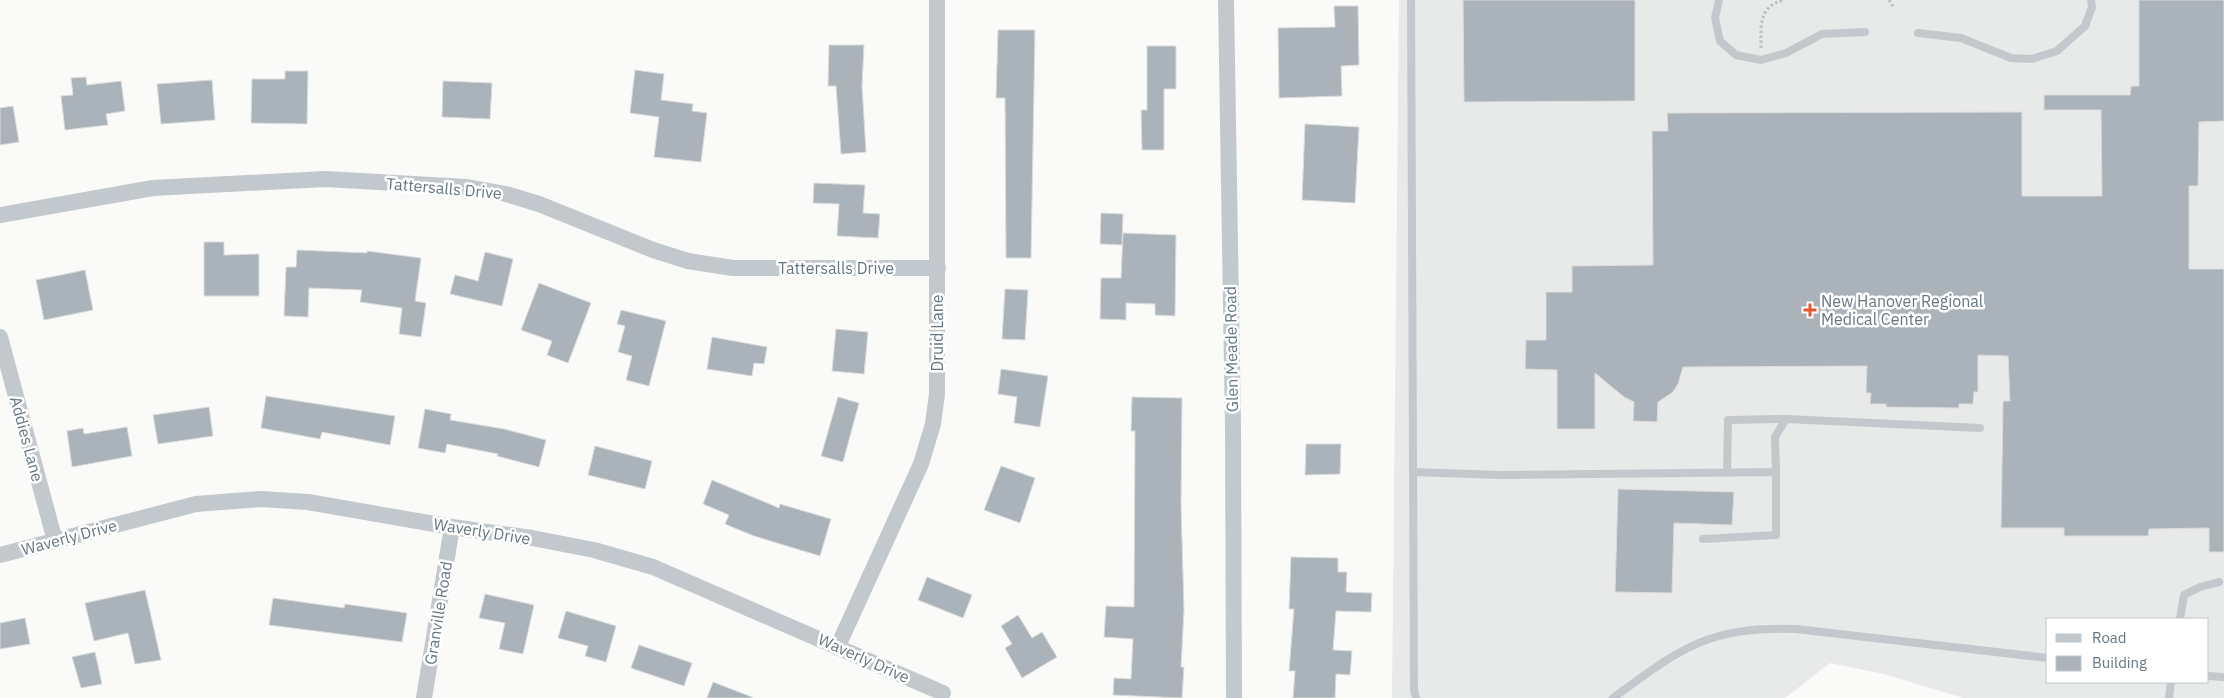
<svg xmlns="http://www.w3.org/2000/svg" width="2224" height="698" font-family="'IBM Plex Sans',sans-serif">
<style>
.built{fill:#e8e9e9;fill-rule:evenodd}
.building{fill:#aab3b9;stroke:#dcdcda}
.lines{fill:none;stroke-linecap:round;stroke-linejoin:round}
.path{stroke:#bbbfc2;stroke-width:3;stroke-dasharray:2.5 2.5;stroke-linecap:butt}
.lane{stroke:#c3c8cc;stroke-width:8}
.street{stroke:#c3c8cc;stroke-width:16}
.poi-dot{fill:#e4572e;stroke:#fff;stroke-width:2}
.labels{text-anchor:middle;dominant-baseline:central;stroke-width:5;stroke-linejoin:round;paint-order:stroke}
.street-label{font-size:16px;fill:#657683;stroke:#fff}
.poi-label{font-size:16px;fill:#657683;stroke:#fff;text-anchor:start}
</style>
<rect width="100%" height="100%" fill="#fafaf8"/>
<!-- built -->
<path class="built" d="M1399 0H2224V698H1963L1884 674 1830 663 1785 698H1392ZM2048 619H2208V682H2048Z"/>
<!-- building -->
<path class="building" d="M1463 0H1635V101L1464 102Z
M2139 0H2224V121L2199 122 2198 186H2189V269H2224V552H2209V528L2149 529 2148 536H2064V528H2001L2003 401H2010L2008 356 1978 355V392H1974L1973 404H1959V408L1886 407V404H1870L1871 393H1866L1867 366 1683 367 1678 384 1673 392 1658 402 1657 422 1633 421 1634 402 1624 397 1595 373V429H1557V370L1525 369 1526 340H1546V292H1572V266L1653 265 1652 131H1668L1667 113 2022 112V196H2102L2101 110H2044V95H2130L2131 86H2139Z
M1334 6H1358L1359 65 1341 66 1342 96 1279 98 1278 28 1335 27Z
M998 30H1035L1031 258H1006L1005 98H996Z
M829 45H864L862 86 866 152 841 154 836 86H828Z
M1147 46H1176V89H1164V150H1142L1141 110H1147Z
M635 70 664 74 661 100 693 104 692 111 707 113 701 162 654 157 659 117 630 113Z
M285 71H308L307 124 251 123 252 79H285Z
M86 77 87 85 121 81 125 111 106 114 108 125 65 130 61 96 73 95 71 78Z
M212 80 215 120 161 124 157 84Z
M443 81 492 83 490 119 442 117Z
M13 106 19 142 0 145V108Z
M1305 124 1359 127 1355 203 1302 200Z
M814 183 865 185 863 213 880 214 878 238 837 236 839 204 813 203Z
M1101 213 1123 214 1122 245 1100 244Z
M1123 233 1176 235 1175 316 1155 315V304L1126 303V320L1100 319 1101 278H1121Z
M204 242H224V255L259 254V296H204Z
M297 250 367 253V251L421 258 415 301 426 303 421 337 399 334 402 308 360 302 362 290 309 288 308 317 284 316 286 267H296Z
M485 252 513 259 502 306 450 294 455 275 478 281Z
M85 270 93 310 44 320 36 280Z
M539 283 591 303 568 363 547 355 552 341 521 330Z
M1005 289 1028 290 1025 340 1002 339Z
M621 310 666 321 649 386 626 380 632 356 618 352 625 326 617 324Z
M836 329 868 332 864 374 832 371Z
M712 337 767 347 764 364 754 363 752 376 707 369Z
M1001 369 1048 376 1040 427 1014 423 1017 397 998 394Z
M266 396 395 416 390 445 322 432 320 439 261 428Z
M838 397 859 403 843 462 821 456Z
M1132 397 1182 398 1181 504 1184 610 1181 667H1184L1182 698 1113 695 1114 678 1131 679 1133 639 1104 637 1106 606 1134 607 1135 431H1131Z
M209 407 213 436 158 444 153 415Z
M425 409 451 414 450 420 504 429 546 440 539 467 497 456 498 454 447 444 445 453 418 448Z
M127 427 132 456 72 467 67 431 83 428 84 434Z
M1306 444H1341L1340 474 1305 475Z
M595 446 652 461 645 489 588 475Z
M1001 466 1035 478 1020 523 984 510Z
M712 480 779 508 780 504 831 519 820 556 754 536 725 524 729 515 703 504Z
M1618 489 1734 492 1732 525 1674 523 1672 593 1615 592Z
M1291 557 1338 558V572H1347L1346 592 1372 593 1371 612 1336 611 1333 650 1352 651 1350 675 1336 674 1335 698H1293L1295 671H1289L1294 609H1289Z
M927 577 972 595 963 618 918 600Z
M145 590 161 660 135 664 128 633 94 641 85 603Z
M485 594 534 605 523 654 499 649 505 623 479 618Z
M273 598 344 608 345 604 407 613 402 642 269 625Z
M566 611 616 626 606 662 585 656 588 646 558 638Z
M1018 615 1032 638 1042 632 1057 657 1022 678 1005 648 1012 644 1001 626Z
M25 618 30 644 0 649V623Z
M639 645 692 663 684 686 631 668Z
M95 652 102 684 81 688 72 657Z
M713 682 752 697V698H707Z"/>
<g class="lines">
<!-- path -->
<path class="path" d="M1889 0 1894 8
M1761 48C1761 27 1758 7 1783 0"/>
<!-- lane -->
<path class="lane" d="M1411 0 1414 690 1416 698
M1719 0 1715 18 1720 41 1736 55 1761 60 1786 53 1822 34 1865 32
M1918 33 1961 38 2011 58 2032 59 2057 51 2085 26 2092 7 2091 0
M1414 472 1499 475 1776 472 1775 437 1786 419 1980 428
M1727 473 1728 420 1786 419
M1703 539 1776 535V472
M2180 619 2184 595 2200 587 2219 582
M2208 676 2224 677
M1613 698C1681 648 1709 626 1796 629L2048 658
M2169 698 2171 682"/>
<!-- street -->
<path class="street" d="M1226 0 1233 427 1234 698
M0 215 153 188 325 179 467 187 506 194 539 204 653 250 688 261 733 268H938
M0 337 55 541
M0 555 196 504 261 499 308 502 452 527 532 538 594 550 653 567 943 693
M838 646 921 464 933 424 937 394V0
M424 698 452 527"/>
</g>
<!-- markers -->
<path class="poi-dot" d="M1807.5 302.5h5v5h5v5h-5v5h-5v-5h-5v-5h5z"/>
<g class="labels">
<!-- street labels -->
<g class="street-label">
<text transform="translate(444 188) rotate(5)">Tattersalls Drive</text>
<text x="836" y="268">Tattersalls Drive</text>
<text transform="translate(937 333) rotate(-90)">Druid Lane</text>
<text transform="translate(1231 349) rotate(-91)">Glen Meade Road</text>
<text transform="translate(27 439) rotate(75)">Addies Lane</text>
<text transform="translate(482 531) rotate(9)">Waverly Drive</text>
<text transform="translate(69 537) rotate(-15)">Waverly Drive</text>
<text transform="translate(438 613) rotate(-81)">Granville Road</text>
<text transform="translate(864 658) rotate(24)">Waverly Drive</text>
</g>
<!-- poi labels -->
<g class="poi-label">
<text x="1821" y="301">New Hanover Regional<tspan x="1821" dy="18">Medical Center</tspan></text>
</g>
</g>
<!-- legend -->
<rect x="2046" y="618" width="162" height="65" fill="#ffffff" stroke="#c1c8cd"/>
<rect x="2056" y="634" width="25" height="8" fill="#c3c8cc" stroke="#c1c8cd"/>
<text x="2092" y="643" font-size="15" fill="#657683">Road</text>
<rect x="2056" y="656" width="25" height="15" fill="#aab3b9" stroke="#c1c8cd"/>
<text x="2092" y="668" font-size="15" fill="#657683">Building</text>
</svg>
